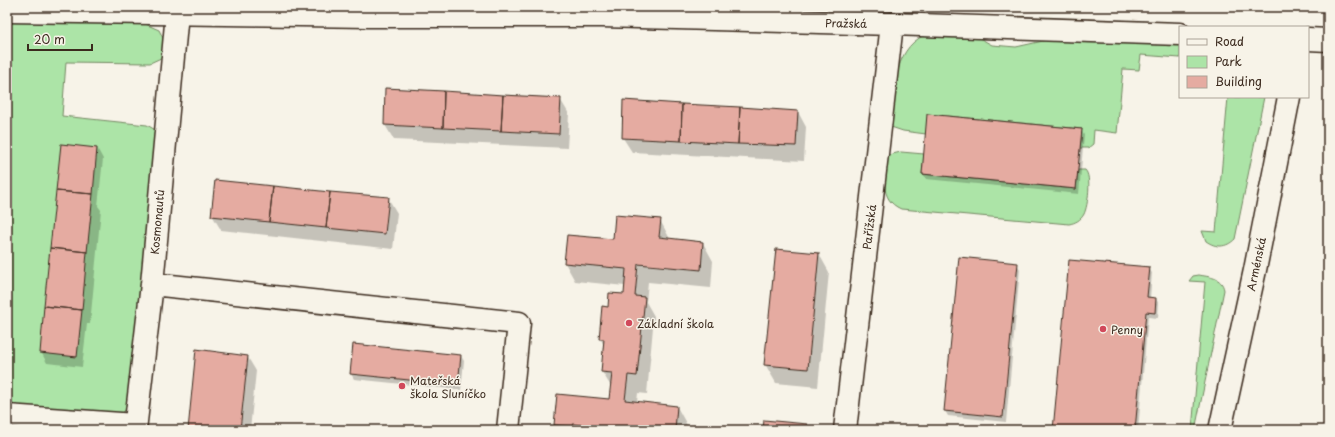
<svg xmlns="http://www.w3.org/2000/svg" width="1335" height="437" font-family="'Playpen Sans',sans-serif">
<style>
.green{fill:#ace4a7;stroke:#748762}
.shadow{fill:#0003}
.building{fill:#e5aba1;stroke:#3b2a1e}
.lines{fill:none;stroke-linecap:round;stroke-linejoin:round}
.minor-casing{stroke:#3b2a1e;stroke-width:25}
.tertiary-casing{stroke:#3b2a1e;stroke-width:25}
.minor{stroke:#f7f3e8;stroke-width:22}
.tertiary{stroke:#f7f3e8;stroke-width:22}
.poi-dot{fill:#d1495b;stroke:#f7f3e8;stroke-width:1.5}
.labels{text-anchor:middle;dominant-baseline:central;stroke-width:3;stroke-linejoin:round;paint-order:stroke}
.street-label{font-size:11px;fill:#3b2a1e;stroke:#f7f3e8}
.poi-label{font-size:11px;fill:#3b2a1e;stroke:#f7f3e8;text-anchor:start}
</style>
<rect width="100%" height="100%" fill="#f7f3e8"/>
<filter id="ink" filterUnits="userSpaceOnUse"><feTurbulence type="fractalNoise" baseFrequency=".025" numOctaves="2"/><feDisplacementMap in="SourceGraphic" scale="8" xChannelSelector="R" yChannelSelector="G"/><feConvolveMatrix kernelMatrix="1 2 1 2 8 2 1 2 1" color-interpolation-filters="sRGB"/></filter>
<g filter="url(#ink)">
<!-- green -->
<path class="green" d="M7 22 143 23 159 30 167 46 161 58 150 63 66 62 62 116 147 125 157 131 132 404 121 414 7 407Z
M972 34 992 45 1016 47 1061 37 1180 41V58L1141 55 1139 70 1123 69 1117 133 1094 130 1093 144 1088 148H1080L1082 129 928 114 926 134 903 131 891 127C895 96 891 50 925 35Z
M1228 97H1264L1235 239C1226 248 1216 248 1206 241L1202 231 1216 232Z
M901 152 924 154 922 174 1076 189 1078 170H1085C1092 176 1088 206 1084 214 1081 220 1075 223 1069 224L901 209C878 199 885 175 888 155Z
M1199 275C1209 277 1222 277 1224 290L1195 430H1192L1205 282 1189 281 1193 276Z"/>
<!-- shadow -->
<path class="shadow" d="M560 99 569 114 567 148 394 140 385 125Z
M798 112 806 127 804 161 632 152 623 138Z
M1081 130 1084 135 1079 194 926 179 923 173Z
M97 148 103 159 98 206 101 210 90 324H87L82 367 47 363 41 352Z
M388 198 397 213 393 249 221 230 212 215Z
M660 220 670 239 703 243 713 261 711 288 648 282 646 302 654 316 647 394 638 393 637 402 677 407 687 425V430H558L555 425 610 400 612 388 602 372 605 347 600 338 609 308 625 295V286L575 281 565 263 568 236 613 240Z
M819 254 829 272 818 387 776 383 765 364Z
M960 258 1017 264 1020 269 1006 422 948 416 945 411Z
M1149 268 1152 273 1150 298 1156 299 1159 304 1158 318 1148 317 1138 430H1054Z
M247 356 256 371 250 430H189Z
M461 356 464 361 461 390 354 379 351 374Z"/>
<!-- building -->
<path class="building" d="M385 88 444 91 443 128 384 125Z
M444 91 503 95 501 131 443 128Z
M503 95 561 98 559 134 501 131Z
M623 100 682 104 681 141 622 138Z
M682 104 740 107 738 144 681 141Z
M740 107 798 111 796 146 738 144Z
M927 114 1082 129 1076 189 922 174Z
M61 144 97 148 93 194 56 191Z
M215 180 273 186 269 222 211 216Z
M273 186 330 192 326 228 269 222Z
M56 191 93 194 87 252 50 248Z
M330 192 389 197 385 234 326 228Z
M615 215 661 219 659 237 703 242 701 270 638 264 635 296 645 297 637 376 628 375 625 400 677 406 675 430H630L573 424V427L554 425 557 394 609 399 612 373 601 372 604 339H599L602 306 608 307 609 293 624 294 626 269 564 263 567 235 613 239Z
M50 248 87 252 82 310 44 306Z
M776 249 819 253 808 369 764 365Z
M959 257 1018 263 1003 417 944 411Z
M1069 260 1150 267 1147 297 1156 298 1155 313 1146 312 1135 430H1053Z
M44 306 82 310 77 357 40 353Z
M353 344 461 355 458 385 350 374Z
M196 349 248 356 240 430H188Z
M764 420 807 424V430H763Z"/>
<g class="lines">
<!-- minor casing -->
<g class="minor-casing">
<path id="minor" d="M152 284 519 323 508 430
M7 416 135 425
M135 430 152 284 177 13
M845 430 892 24 856 23
M1220 430 1255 270 1289 97"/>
</g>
<!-- tertiary casing -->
<g class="tertiary-casing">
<path id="tertiary" d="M7 11 369 16H602L856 23
M892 24 1180 34
M1308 39 1328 40"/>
</g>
<!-- minor -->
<use href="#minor" class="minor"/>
<!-- tertiary -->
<use href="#tertiary" class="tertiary"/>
</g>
</g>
<!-- markers -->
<g class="poi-dot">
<circle cx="629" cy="323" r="4"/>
<circle cx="1103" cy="329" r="4"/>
<circle cx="402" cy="386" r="4"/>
</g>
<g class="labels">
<!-- street labels -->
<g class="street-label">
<text transform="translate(846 23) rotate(1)">Pražská</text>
<text transform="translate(157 222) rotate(-85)">Kosmonautů</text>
<text transform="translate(869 227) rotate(-83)">Pařížská</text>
<text transform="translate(1256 264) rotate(-78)">Arménská</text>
</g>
<!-- poi labels -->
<g class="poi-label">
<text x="637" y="323">Základní škola</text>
<text x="1111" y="329">Penny</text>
<text x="410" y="380">Mateřská<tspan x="410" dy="13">škola Sluníčko</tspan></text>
</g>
</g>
<!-- margin -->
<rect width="1335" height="437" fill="none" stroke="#f7f3e8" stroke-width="24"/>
<rect x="12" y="12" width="1311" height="413" fill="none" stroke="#3b2a1e" stroke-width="1.5" filter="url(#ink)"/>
<!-- legend -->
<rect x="1179" y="26" width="130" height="72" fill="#f7f3e8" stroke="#aca397"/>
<rect x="1187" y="39" width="20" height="6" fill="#f7f3e8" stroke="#aca397"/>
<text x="1215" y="46" font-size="12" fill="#3b2a1e">Road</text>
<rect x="1187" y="56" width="20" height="12" fill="#ace4a7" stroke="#aca397"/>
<text x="1215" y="66" font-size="12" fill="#3b2a1e">Park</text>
<rect x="1187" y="76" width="20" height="12" fill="#e5aba1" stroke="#aca397"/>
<text x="1215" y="86" font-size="12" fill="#3b2a1e">Building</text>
<!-- scale -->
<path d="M28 44v6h64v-6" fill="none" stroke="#3b2a1e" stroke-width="2"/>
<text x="34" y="44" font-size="12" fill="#3b2a1e" stroke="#f7f3e8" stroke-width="3" paint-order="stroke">20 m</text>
</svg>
